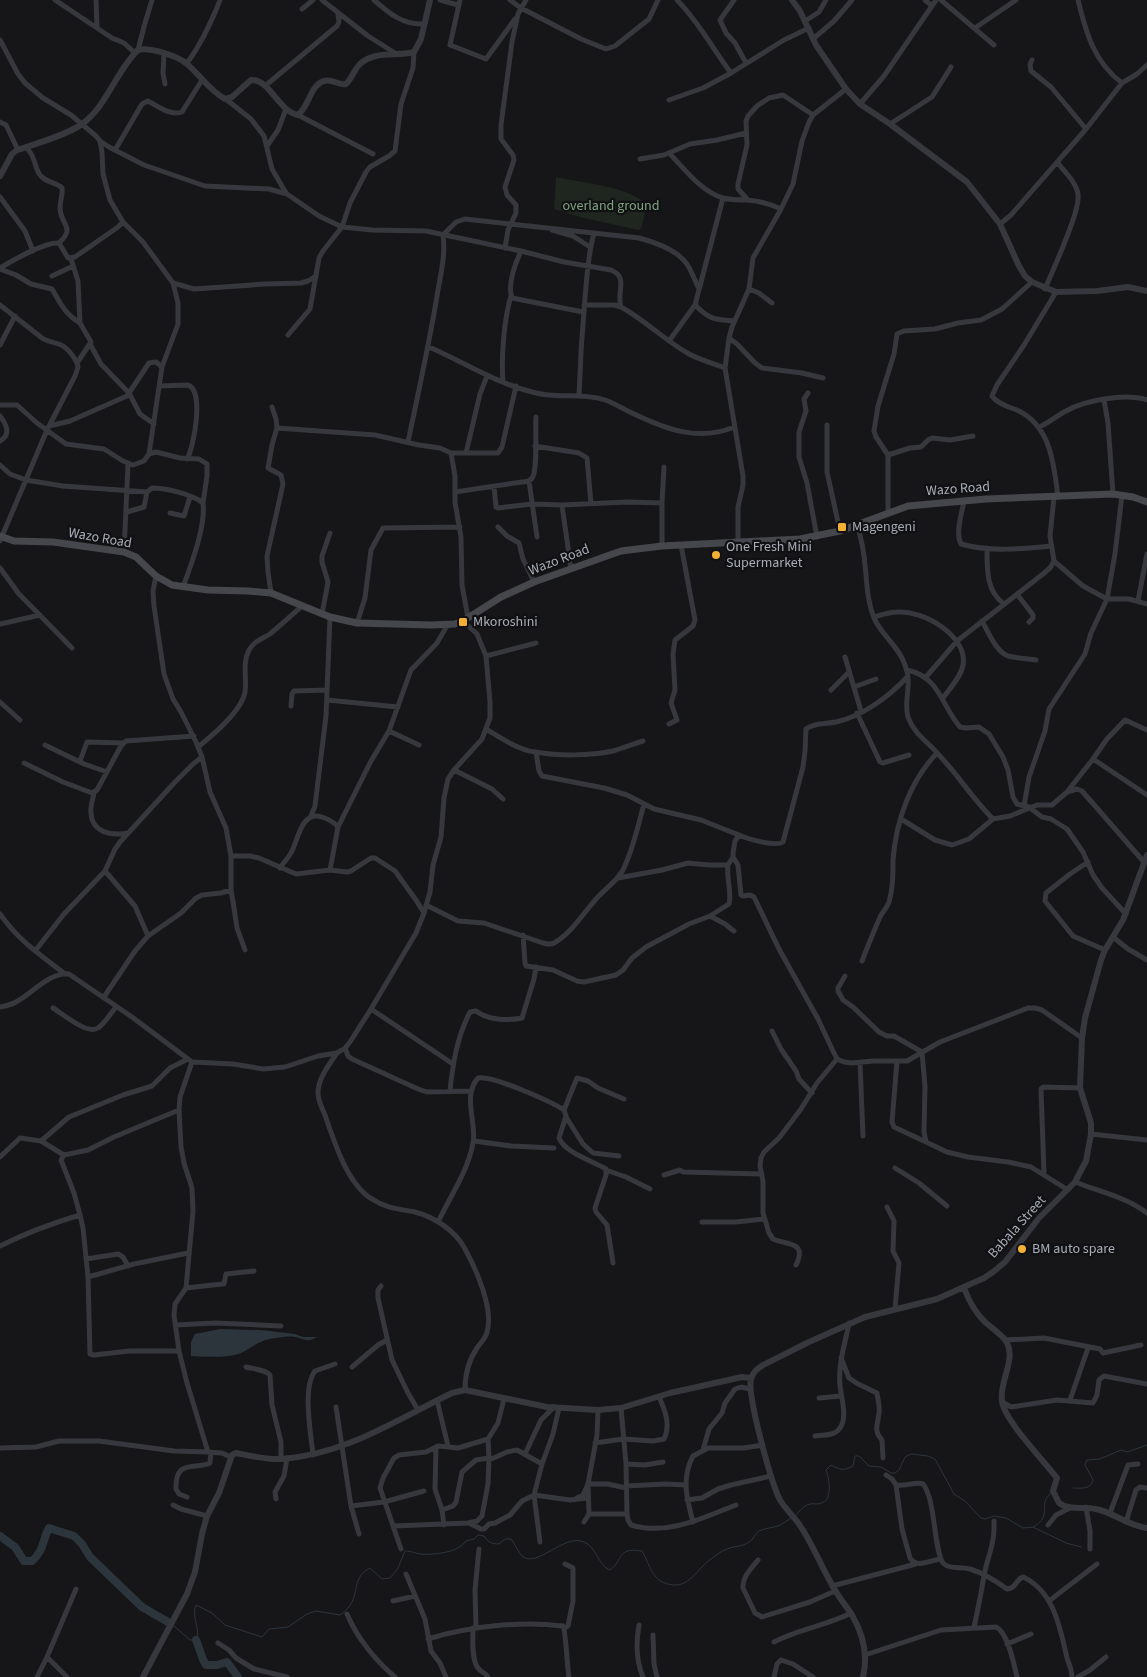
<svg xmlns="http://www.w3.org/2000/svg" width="1147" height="1677" font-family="'Source Sans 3',sans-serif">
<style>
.green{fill:#1e261f}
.water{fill:#2c353c}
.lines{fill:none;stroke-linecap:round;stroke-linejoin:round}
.stream{stroke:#2c353c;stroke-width:1}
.river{stroke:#2c353c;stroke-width:8}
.minor{stroke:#37383d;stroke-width:5}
.tertiary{stroke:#37383d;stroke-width:6}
.secondary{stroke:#45474d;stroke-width:7}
.poi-dot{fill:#f2b134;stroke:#111113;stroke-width:2}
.labels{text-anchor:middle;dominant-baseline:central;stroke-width:4.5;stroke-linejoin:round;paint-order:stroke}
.park-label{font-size:14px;fill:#7fa381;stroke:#111113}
.street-label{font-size:14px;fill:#a8adb8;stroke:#111113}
.poi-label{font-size:14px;fill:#a8adb8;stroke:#111113;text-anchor:start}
</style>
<rect width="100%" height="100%" fill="#161618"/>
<!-- green -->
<path class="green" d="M556 177C582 183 629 186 647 205L641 229 638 230 580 217 554 209Z"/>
<!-- water -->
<path class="water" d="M220 1329 261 1330 295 1334 303 1337H317C306 1343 306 1339 295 1337 289 1336 282 1337 276 1338 261 1339 253 1347 241 1353 231 1358 202 1357 191 1356V1342L195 1334Z"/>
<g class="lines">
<!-- stream -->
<path class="stream" d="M1073 1488C1080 1488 1091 1490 1093 1480L1085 1465 1087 1460 1100 1459 1121 1450 1127 1452 1147 1445
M795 1516C799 1512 804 1505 810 1504 814 1503 818 1505 822 1503 833 1499 829 1478 826 1470L831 1465C840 1470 844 1471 853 1466L855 1456H859L869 1466 881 1467 891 1473H895L899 1470 905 1457 911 1454 928 1456 935 1459 954 1494 965 1501 981 1518 985 1519 994 1516 1006 1518 1023 1528 1033 1527 1066 1543 1081 1547
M1033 1527C1037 1525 1041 1522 1043 1518 1047 1507 1040 1504 1051 1493
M174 1626 190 1640H196C201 1628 191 1617 196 1605L212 1613 225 1625 262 1637 269 1629 288 1627 307 1614 316 1611 340 1615C364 1599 348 1579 370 1568L382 1579 390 1578 398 1568 405 1551C412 1551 414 1553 420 1554 434 1555 458 1553 466 1541L474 1539 478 1535 484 1536C488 1542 491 1544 499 1544L505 1539H511C515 1544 518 1552 522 1556 537 1569 564 1533 584 1542 597 1547 598 1566 610 1570 624 1560 616 1547 642 1551 651 1566 651 1583 674 1585 690 1586 699 1567 711 1559 715 1556 721 1551 727 1549 734 1546 742 1547 749 1542 753 1540 755 1534 759 1531 765 1528 772 1528 778 1526 782 1524 787 1521 791 1518"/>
<!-- river -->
<path class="river" d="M0 1536 15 1547 24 1561H32C45 1549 41 1543 49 1528L74 1536 82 1544 90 1557 142 1607 168 1622
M196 1640C200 1649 201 1657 206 1665H217L227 1662 238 1677"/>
<!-- minor -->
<path class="minor" d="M55 0 112 38 124 43 135 53
M96 0 97 27
M322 0 368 36 395 53
M374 0C390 14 403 25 424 24
M440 0 458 5
M460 0 450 45 486 59 515 19
M510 0 521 8 581 39 606 49 615 46 649 19 658 0
M677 0C698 21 713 49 731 73
M734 0 720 20 726 33 735 43 746 63
M925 0 932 6
M941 0 994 45
M1078 0C1086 33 1094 62 1122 83
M302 9 313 0
M805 21 819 12 826 0
M975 28 1016 0
M813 39 834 21 852 0
M0 40 18 74 25 83 43 98 71 115 96 136 100 141 102 152 103 174 110 200 123 222 143 242 173 283 178 303V324L162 367 149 454 144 461 133 465 123 461 104 449 66 444 37 423 17 405H0
M138 50 145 23 152 0
M164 54 163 73 165 84
M1032 60 1030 64 1031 71 1051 87 1086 129
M187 63C202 43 211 23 220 0
M265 86 337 26 339 22 338 14
M227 100 251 119 264 136 272 169 286 193
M669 100 703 88 731 73 784 40 809 28
M860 104 884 76 936 0
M298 115 373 154
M0 122 6 125 18 150
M890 124 932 97 951 67
M100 141 109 147 144 165 205 186 269 189 287 194 319 216 342 227 372 230 426 231 521 251 564 262 611 270C629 277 616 292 621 307 645 320 664 340 689 354 700 360 713 363 725 368
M267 146 278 130 286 109
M26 147C29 151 32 154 33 158 36 164 36 171 41 176 47 183 57 182 62 188 63 194 60 201 60 208 61 226 76 227 59 243
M115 150 142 104 148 101C159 107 170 116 182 112L202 80
M669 153C684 168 701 192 723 198 731 200 739 200 747 200 759 201 770 204 781 209
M640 159 664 155 690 144 717 140 746 133
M0 197 25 231 33 251
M748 200 738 189V184L747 145 746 121 748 116 757 106 769 98 783 95 813 115
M1000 224 1011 215 1086 129 1122 83 1137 74 1147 65
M552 230 573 236 590 247
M443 235 456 222 465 219 639 238C654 242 677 250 687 264 692 272 695 281 699 289
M505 248 508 230 516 213V205L507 195 505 187 514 160 513 155 501 139V125L512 42 518 14 526 0
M521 251C515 264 507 284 512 298L583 312
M71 259 78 281 80 323 91 342 77 363
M0 268C13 260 45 242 59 243L68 258 75 257 118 227 123 222
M0 269 16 275 31 284 52 289C60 303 65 314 80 323
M52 276 73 266
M173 283 194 289 265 284 301 283 308 281 316 276
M749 289 759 293 772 303
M1045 289C1055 265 1066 242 1074 217 1076 210 1079 202 1078 194 1076 182 1064 171 1057 162
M1056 292 1024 345 997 385 992 396C997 404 1010 407 1019 411 1051 427 1054 465 1058 497
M0 305 42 338C48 342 54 342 61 345 68 348 77 360 78 367L75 376 47 430 0 541
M584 305H614L621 307
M695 305C710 320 714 319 734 321
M288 335 310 309 319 258 323 251 342 227 350 203 366 172 370 167 389 156 395 151 401 104 413 68 414 52
M729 338 737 344 755 363 762 368 802 373 823 378
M669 341 695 305 723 198
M90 344 101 364 129 393 140 414 154 424
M0 345 15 316
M429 347C466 363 500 386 541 394 562 398 584 393 605 400 614 403 623 409 632 413 665 429 699 442 734 427
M503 382C501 358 504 319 511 296
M160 386 187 385C205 388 194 447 187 459
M808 393 804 399 806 411 799 432V457L807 483 817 537
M579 396C580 364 582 331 585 298 587 276 588 254 594 233
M1104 400 1108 423 1113 494
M0 416C7 425 11 435 0 441
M827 425V472L840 531
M49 426 70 421 127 396 149 363 156 362 162 367
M1039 427C1049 423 1056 416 1066 411 1085 400 1126 393 1147 400
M277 428 375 435 419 445 440 448 451 453 455 476V502L461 537 462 585 468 618
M408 442C418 394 429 345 437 296 440 276 446 256 443 235
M535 446 579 453 587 458 591 504
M451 453H498L502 447 516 386
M466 453 480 394 487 376
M149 454 156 452 180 458 199 459 207 464V476L203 503
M888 455 910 448 921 447 928 440 932 438 950 440 973 436
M0 465 10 474 26 480 63 486 147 492
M529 481 537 537
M494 486 496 507 498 508 532 504 562 505 571 569
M455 492 522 482C526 482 530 481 532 478 538 471 535 429 536 417
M964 501C962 513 955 533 961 544 988 552 1023 549 1051 546
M562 505 627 502 662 503
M127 512 144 507 147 492 152 488C165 488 192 494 203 503 206 526 191 565 183 587
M888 512V455L876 437 874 431 878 406 894 354 897 334 904 331 935 329 958 323 981 320 1002 309 1032 282
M170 513 184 516 190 497
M857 524C861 538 864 551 865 565 867 583 867 601 874 618 881 635 899 646 905 665 913 685 903 700 908 717 914 734 928 742 939 755 958 775 973 799 993 819
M498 527 507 536 519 543 523 559 534 582
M738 543V507L743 485V476L725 368 729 338 732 327 749 289 753 258 781 209 793 184 802 141 809 122 813 115 846 89
M662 546V503L664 467
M987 548C987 569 986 591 1004 604
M124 552 128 464
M1054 561 1083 586 1107 599H1129L1147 604
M0 568 19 594 72 648
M156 576 153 591 154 606 164 674 173 699 181 712 196 742 202 757 210 792 226 828 231 856V890L234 908 237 928 245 950
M271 593 268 572 267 556 283 484 281 475 268 468 272 445 277 428 276 419 272 407
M1017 594 1033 615V618L1029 622
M1138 601 1147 554
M322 614 328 582 322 562V556L330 533
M874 617C881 615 889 612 897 612 922 610 968 635 963 665 961 677 950 688 943 698
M982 621C988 631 996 652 1008 656 1016 658 1027 659 1036 660
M357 623 365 598 371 550 383 528 460 527
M0 624 40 615
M486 656 536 643
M845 657 861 711
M907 670C940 677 941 705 960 727L966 728 979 727 989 734 1003 757 1008 770 1013 797 1017 804 1029 807 1042 817 1051 819 1067 829 1083 852 1093 875 1102 888 1126 914
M908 676C890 696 863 716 836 722 826 724 813 723 806 729L805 751 803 767 783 842C775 847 748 839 739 835L735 841 733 853V857L738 865 741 895 743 896 750 895 754 897 779 949 818 1019 833 1051 837 1059 844 1062 852 1063 873 1061H907L940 1042 1028 1008H1035L1042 1010 1082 1038
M926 677 957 641 1043 574 1050 568 1054 561 1050 536 1054 497
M854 687 876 679
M831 690 849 672
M327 700 398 707
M0 702 20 720
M291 706 292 694 294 691 327 690
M857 713 880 762 883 763 909 755
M669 724 677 720 671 703 675 690 673 654 675 640 693 626 695 620 681 545
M486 729C501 738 518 750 535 752 559 756 590 756 613 751 623 748 633 744 643 741
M389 731 419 745
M45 745 84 764 107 772
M198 747C213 735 242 711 245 692 247 678 242 663 249 650 254 641 262 639 270 634 281 625 292 615 302 606
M536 752 539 771 542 776 604 788 627 795 654 809 701 820 739 835
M1093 759 1107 739 1125 720 1147 730
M80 761 87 742 124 743
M24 763 63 782 92 793 97 790 121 746 126 741 194 736
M454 770 492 789 503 799
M1067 792 1093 759 1147 795
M94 793C93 799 90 807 91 813 92 833 112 836 128 833
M1024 806 1029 777 1045 731 1049 709 1085 654 1091 633 1107 599 1115 554 1122 495
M311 816 315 806 326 716 330 617
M901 819 935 840 952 845 969 839 993 819 1010 816 1037 805H1052L1067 792 1077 789 1082 791 1144 862
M231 856H250L259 858 296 874 330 870 347 872 351 871 371 858H375L395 871 416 900 424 913
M1088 862 1070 874 1046 893 1045 901 1073 936 1105 950
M280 868C284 862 289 857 292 851 298 839 302 810 322 817 328 819 334 822 338 827
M330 870 338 827 371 761 389 731 411 670 437 643 448 624
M105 871 135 906 148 936
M618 878 662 870 688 863 709 865H728L733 857
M426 905 458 921 484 923 543 943C547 944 550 945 554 943 571 934 584 912 597 898 605 889 617 881 623 870 633 850 638 826 644 804
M0 914C18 940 40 955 65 974
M710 916 725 924 734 931
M523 935 525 963 526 966 553 970 577 981 584 982 616 975 623 970 632 958 646 947 689 924 710 916 729 904C732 892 726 877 728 865
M1113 937 1128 949 1147 960
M35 951 64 914 105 871 115 849 120 842 175 782 193 764 202 757
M862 961C868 946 874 930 881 915 884 911 887 907 889 902 893 888 893 875 893 860 896 821 910 781 937 753
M845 976 838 988V991L843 1000 853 1007 879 1032 887 1036H894L922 1052 925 1086 924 1132 926 1142 947 1152 968 1157 1008 1162 1031 1167 1068 1190
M104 997 135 951 148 936 181 913 196 898 202 895 221 893 231 890
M0 1007C5 1006 11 1005 16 1002 30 995 51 971 69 974L132 1017 192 1062 180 1097 179 1110 181 1147 184 1163 192 1188 193 1211 186 1288 175 1304 174 1315 179 1351 187 1383 208 1452 222 1453 231 1457
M53 1008C63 1014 87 1035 98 1028 105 1023 111 1013 116 1007
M371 1009 453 1064
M772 1031 781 1049 796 1071 799 1079 812 1093
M345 1048 348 1056 352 1059 418 1089 427 1092 471 1091
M337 1053C329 1065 318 1078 318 1093 318 1101 322 1108 325 1115 334 1141 347 1184 372 1199 385 1208 399 1209 415 1212 434 1217 456 1231 465 1249 476 1269 494 1309 487 1332 486 1338 481 1342 477 1348 468 1361 465 1375 465 1390
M897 1061 892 1122 894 1127 926 1142
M192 1062 233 1064 263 1069 285 1067 318 1056 337 1053 345 1048 350 1042 371 1009 416 933 424 913 430 892 433 865 441 837 444 798 448 779 454 770 482 739 490 718V702L486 656 477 634 463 621
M860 1062 863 1136
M450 1090C453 1063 457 1037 470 1012L476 1011C488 1020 507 1021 522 1018L534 979 536 967
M566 1117 583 1144 593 1153 619 1156
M1091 1134 1147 1140
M41 1141 69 1117 123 1095 152 1086 170 1068 188 1059
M474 1141 511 1146 554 1148
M0 1157 20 1138 41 1141 64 1155
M895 1168 919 1183 947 1206
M606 1170 626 1177 650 1189
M1044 1173 1041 1089 1043 1087 1080 1088
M664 1175 680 1170 683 1172 761 1174
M1075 1182C1100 1192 1126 1197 1147 1213
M887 1207 894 1221 893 1251 899 1263 895 1309
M80 1215 83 1228 88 1277 90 1354 94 1355 129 1351H179
M438 1222C450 1197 468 1171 473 1143 477 1123 462 1096 478 1078 492 1075 550 1101 564 1110
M702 1222H736L764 1219
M0 1246C26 1233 53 1223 80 1215L74 1193 61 1160 64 1155 88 1150 114 1137 179 1110
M86 1259 118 1254 123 1257 128 1266
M613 1263 607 1225 596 1212 595 1208 606 1175V1169C593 1161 565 1153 559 1138L566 1116 564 1110 577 1078 588 1081 598 1088 624 1099
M796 1265C808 1241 786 1245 773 1239L769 1233 763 1213V1181L760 1166 761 1158 764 1152 779 1138 801 1109 817 1083 837 1059
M88 1277 134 1264 188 1253
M381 1286 378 1290V1298L392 1360 408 1393 418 1410
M186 1288 222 1284H224L226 1274 254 1271
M175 1325 215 1323 281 1326
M1005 1340 1044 1338 1100 1349 1103 1353 1141 1345
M841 1358 849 1378 858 1384 877 1393C878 1400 880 1407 879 1413 878 1424 873 1431 882 1440L883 1458
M246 1367C253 1369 265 1369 270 1375L272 1405 281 1442V1459
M352 1367 378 1345 387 1340
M819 1398 841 1396
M437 1400 448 1446
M1070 1400 1088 1348
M1002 1402 1011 1407 1057 1400 1093 1403 1097 1395 1099 1380 1104 1376 1147 1384
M336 1407 351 1506 359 1534
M621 1408 626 1464 627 1514 628 1520 631 1525C667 1536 702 1518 736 1505
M815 1436C823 1435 835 1436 840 1428 848 1417 841 1398 840 1385 838 1364 845 1344 849 1323
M595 1443 623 1439 653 1441 664 1439C671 1425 665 1410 659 1397
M436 1447 435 1489 442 1510 444 1525
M0 1448 36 1447 59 1441H99L174 1451 208 1452
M703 1450 709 1429 722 1413 725 1403 735 1389 741 1387 750 1389
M525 1454 541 1420 554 1407
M313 1455C311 1433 302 1388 315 1371L335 1364
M489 1460 507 1452 517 1450 542 1464
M626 1464 645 1465 663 1462
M886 1475 892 1479 896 1485 902 1529 910 1558C917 1569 930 1560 941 1559
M896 1485C904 1487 917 1481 923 1484 925 1486 927 1491 928 1494 935 1509 935 1556 944 1564 951 1570 962 1566 970 1569 983 1573 996 1581 1007 1589 1016 1589 1016 1579 1023 1577 1054 1591 1060 1628 1067 1658 1069 1664 1072 1670 1072 1677
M626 1486 666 1484 686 1485
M187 1497 179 1494 176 1489C175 1459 194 1470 210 1463L211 1452
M577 1498 583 1495 588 1484H608L626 1488
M276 1499 275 1492 284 1476 287 1458
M687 1500 702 1498 718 1489 731 1485 771 1476
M173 1505 181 1509 207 1516
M351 1506 384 1502 424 1491
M1086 1507 1090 1531V1549
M442 1510 453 1506 456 1502 462 1472 476 1460 489 1458
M1110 1513 1128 1465 1138 1464
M589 1514H627
M584 1522 589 1514 588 1484 597 1435 598 1410
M693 1522C687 1500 681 1478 693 1456L708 1448H744L763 1445
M1126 1522 1136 1490 1140 1487 1147 1488
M469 1523 481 1529H484L489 1524 495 1523 510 1515 522 1501 534 1495 570 1500 588 1498
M1048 1525 1056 1515 1070 1508
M394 1526 468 1523 477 1521 482 1516 488 1484 489 1458 488 1439 498 1423 504 1399
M540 1542 534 1495 542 1464 553 1434 559 1408
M401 1549 380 1488 383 1478 394 1458 399 1455 426 1452 438 1446 458 1448 488 1439
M758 1560C751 1569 742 1577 743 1588L755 1613 762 1617 765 1616 810 1602 835 1591
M406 1574 425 1619 431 1651 440 1663 446 1677
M832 1586 916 1564
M393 1601 415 1596
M1049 1601 1097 1564
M347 1614C357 1638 376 1661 395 1677
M639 1625C636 1642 636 1661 643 1677
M476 1627 475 1590 479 1549
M974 1627C978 1610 981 1593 984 1576 988 1554 995 1545 994 1521
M473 1628C473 1638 471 1662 479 1669 482 1673 485 1672 488 1677
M565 1628 568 1626 573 1601V1568L565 1564
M653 1635 654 1664 657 1677
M428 1639C469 1626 520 1621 563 1626 566 1631 567 1667 569 1677
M774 1642C798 1629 826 1626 851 1613
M218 1643 229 1650 236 1658 254 1669 287 1677
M1007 1644 1031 1634
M865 1655 941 1630 996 1627C1008 1632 1014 1665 1017 1677
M47 1657 67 1677
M37 1677 47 1657 76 1589
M774 1677 777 1664 781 1660 793 1664 813 1677
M1078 1677 1090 1670 1106 1657"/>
<!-- tertiary -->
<path class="tertiary" d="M792 0 800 11 816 45 846 89 860 104 890 124 967 182 1000 224 1019 266 1025 276 1032 282 1056 292 1097 291 1128 287 1147 291
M0 176 12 154 17 150C35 144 67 135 82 124 107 106 116 71 138 50 150 47 178 56 187 64 200 75 209 90 225 99L232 97 251 80C270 79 278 111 298 115 309 107 310 85 324 81 332 78 338 86 346 84 352 78 354 70 360 64 375 50 396 57 414 52L421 39 430 0
M964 1288C969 1301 975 1313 986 1323 992 1328 1001 1334 1006 1341 1017 1360 999 1380 1002 1401 1004 1420 1044 1461 1057 1478L1053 1491 1059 1503C1070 1511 1083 1506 1096 1509 1115 1513 1126 1525 1147 1528
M143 1677 187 1594 195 1572 202 1534 207 1516 219 1493 232 1455 236 1453C251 1456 267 1460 282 1459 346 1454 396 1420 452 1393L465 1390 547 1407 598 1410 621 1408 670 1393 742 1377 751 1378
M863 1677C868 1656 863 1634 852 1615 847 1607 840 1599 835 1590 822 1569 813 1544 799 1524 793 1516 785 1508 780 1500 771 1482 747 1396 751 1379 753 1372 757 1369 763 1365L809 1342 865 1317 937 1299 984 1278 993 1272 1005 1262 1039 1218 1075 1182 1086 1161 1091 1134V1123L1080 1088 1082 1038 1085 1018 1101 960 1105 950 1123 920 1147 855"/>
<!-- secondary -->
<path class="secondary" d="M0 536 14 541 53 542 124 552 136 557 156 576 172 585 208 590 248 591 271 593 330 617 357 623 431 625 455 624 463 621 501 597 534 582 621 551 662 546 800 539 840 531 908 506 986 499 1113 494 1133 497 1147 502"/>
</g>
<!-- markers -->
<g class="poi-dot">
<rect x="837" y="522" width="10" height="10" rx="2.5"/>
<circle cx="716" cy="555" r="5"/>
<rect x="458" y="617" width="10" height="10" rx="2.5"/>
<circle cx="1022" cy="1249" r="5"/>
</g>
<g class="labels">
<!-- park labels -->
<g class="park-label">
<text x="611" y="206">overland ground</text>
</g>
<!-- street labels -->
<g class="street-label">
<text transform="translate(958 489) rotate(-4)">Wazo Road</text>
<text transform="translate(100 538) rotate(10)">Wazo Road</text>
<text transform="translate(559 560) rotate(-21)">Wazo Road</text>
<text transform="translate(1017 1227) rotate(-48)">Babala Street</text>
</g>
<!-- poi labels -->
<g class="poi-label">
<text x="852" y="527">Magengeni</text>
<text x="726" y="547">One Fresh Mini<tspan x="726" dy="16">Supermarket</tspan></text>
<text x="473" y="622">Mkoroshini</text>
<text x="1032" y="1249">BM auto spare</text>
</g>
</g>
</svg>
